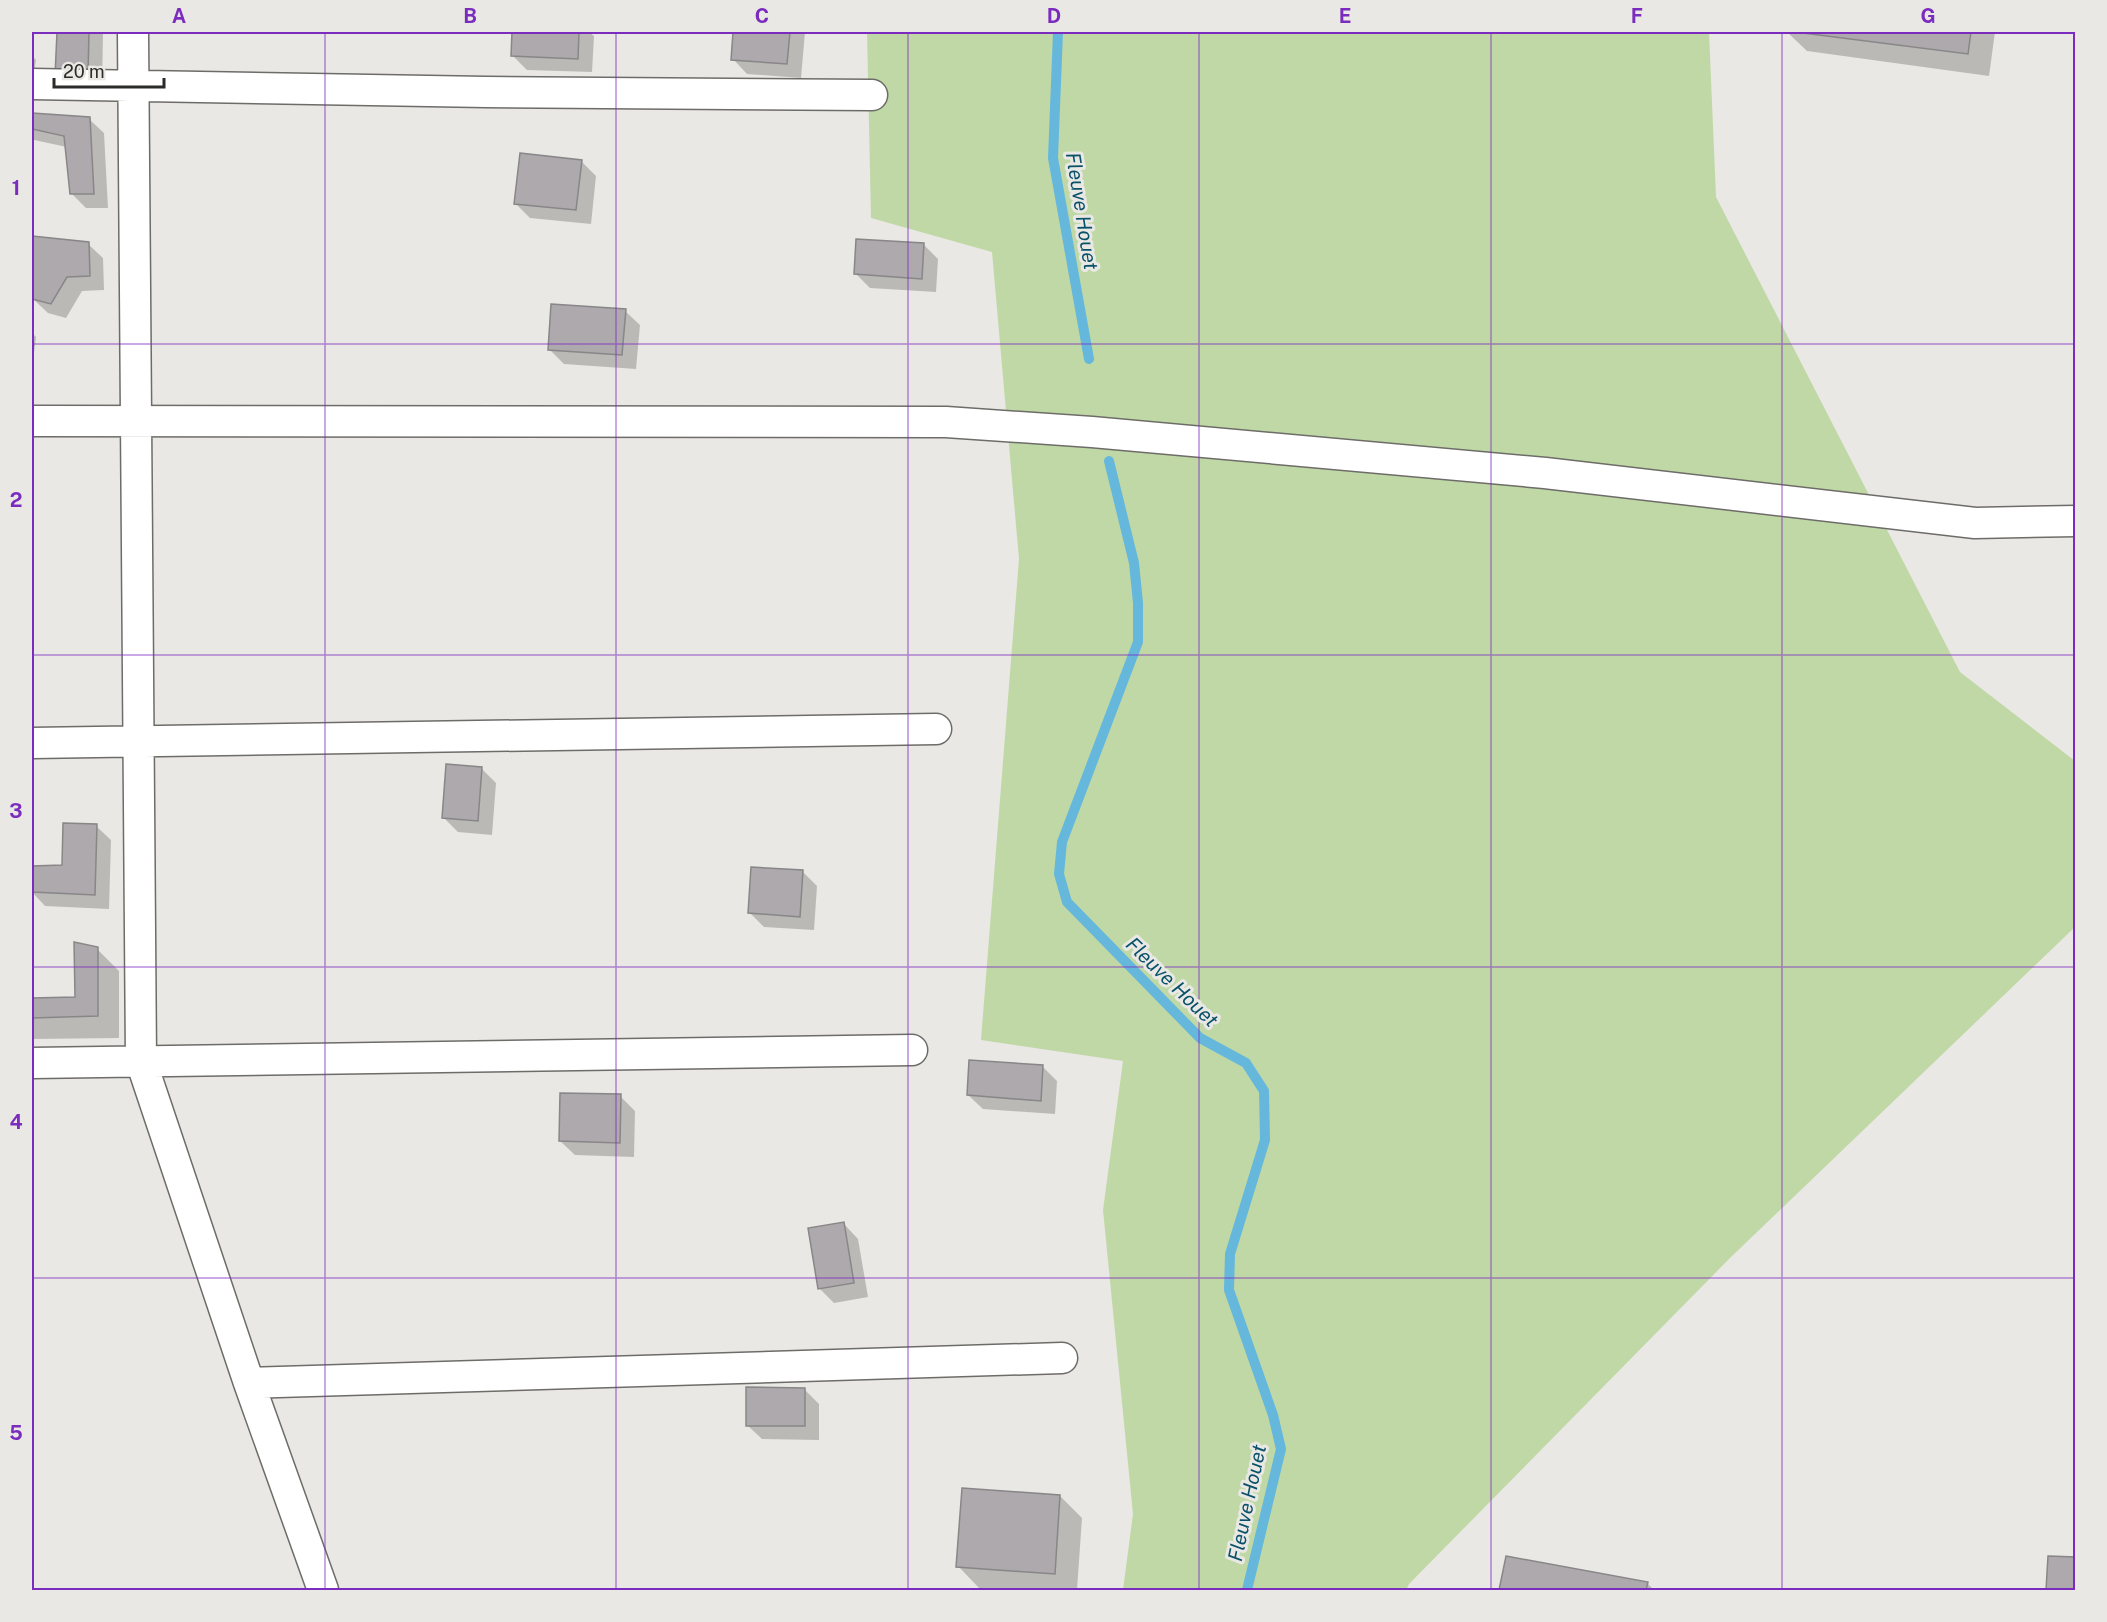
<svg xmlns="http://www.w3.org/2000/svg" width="2107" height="1622" font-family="'Public Sans',sans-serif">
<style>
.green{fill:#c0d8a6}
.shadow{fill:#0003}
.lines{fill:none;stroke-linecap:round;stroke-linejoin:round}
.stream{stroke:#65b8db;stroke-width:10}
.building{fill:#ada9ac;stroke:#898688;stroke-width:1.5}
.minor-casing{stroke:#6d6c68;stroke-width:33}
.minor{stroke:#fff;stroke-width:30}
.grid{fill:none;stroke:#7b2cbf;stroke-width:1.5;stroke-opacity:0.55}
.labels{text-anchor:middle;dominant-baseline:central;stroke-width:6;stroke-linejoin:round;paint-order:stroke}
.water-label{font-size:20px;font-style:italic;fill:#095169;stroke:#e9e8e4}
.neatline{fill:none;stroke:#7b2cbf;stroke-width:2}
.grid-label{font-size:20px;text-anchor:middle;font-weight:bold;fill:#7b2cbf}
</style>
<rect width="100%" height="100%" fill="#e9e8e4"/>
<!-- green -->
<path class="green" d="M867 32H1709L1716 197 1960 672 2075 761V927L1730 1258 1409 1584 1406 1590H1123L1133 1514 1103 1210 1123 1061 981 1040 1019 559 992 252 871 218Z"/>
<!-- shadow -->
<path class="shadow" d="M59 32H103L102 89 57 75Z
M514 32H589L594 36 592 72 527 70 512 55Z
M735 32H805L801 78 747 74 733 59Z
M1787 32H1995L1989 76 1807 51Z
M32 56 36 60 33 79H32Z
M32 115 89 119 104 133 108 208H86L71 193 67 147 34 140 32 138Z
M582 162 596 176 591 224 530 218 515 203Z
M32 239 88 244 103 258 104 290 82 291 66 318 48 313 33 299Z
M924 245 938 259 936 292 870 288 855 273Z
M625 311 640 325 636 369 564 364 550 350Z
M32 333 36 337 32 369Z
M481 768 496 783 492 835 458 832 444 818Z
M96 826 111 840 109 909 45 906 32 892V868L63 866Z
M803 872 817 886 814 930 764 927 749 912Z
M97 949 119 971V1038L32 1039V999H77Z
M1043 1067 1057 1081 1055 1114 983 1109 968 1095Z
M620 1096 635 1111 634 1157 575 1155 560 1141Z
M844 1224 858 1239 868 1297 834 1303 819 1288Z
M804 1389 819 1404V1440L762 1439 747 1425Z
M1060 1496 1082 1518 1077 1590H1017L979 1588 958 1566Z
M1507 1557 1647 1583 1654 1590H1501Z"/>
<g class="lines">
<!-- stream -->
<path class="stream" d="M1058 32 1053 158 1089 359
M1109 461 1134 563 1138 603V642L1062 842 1059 874 1067 902 1200 1038 1246 1063 1264 1091 1265 1140 1230 1254 1229 1290 1273 1415 1281 1449 1247 1590"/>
</g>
<!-- building -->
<path class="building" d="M57 32H89L88 75 55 76Z
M512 32H579L578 59 511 56Z
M733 32H790L787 64 731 60Z
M1795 32H1971L1968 54Z
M32 113 90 117 94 194H70L64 136 32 129Z
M520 153 582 160 576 210 514 204Z
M32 236 89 242 90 276 67 277 51 304 32 299Z
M856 239 924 243 922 279 854 274Z
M551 304 626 309 622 355 548 350Z
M446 764 482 767 478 821 442 818Z
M63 823 97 824 95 895 32 892V866L62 865Z
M751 867 803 870 800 917 748 913Z
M74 942 98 947V1016L32 1018V998L75 997Z
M969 1060 1043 1065 1041 1101 967 1095Z
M560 1093 621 1094 620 1143 559 1141Z
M844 1222 854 1283 818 1289 808 1228Z
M746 1387 805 1388V1426H746Z
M962 1488 1060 1495 1055 1574 956 1567Z
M1506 1556 1648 1582 1646 1590H1499Z
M2048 1556 2076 1557V1590H2046Z"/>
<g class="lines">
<!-- minor casing -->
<g class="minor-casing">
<path id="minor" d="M133 32 141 1061 249 1383 323 1590
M32 84 486 92 872 95
M32 421 946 422 1092 432 1545 473 1975 523 2076 521
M32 743 936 729
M32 1063 912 1050
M249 1383 1062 1358"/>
</g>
<!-- minor -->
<use href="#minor" class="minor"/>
</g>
<!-- grid -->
<path class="grid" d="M325 32V1590M616 32V1590M908 32V1590M1199 32V1590M1491 32V1590M1782 32V1590M32 344H2076M32 655H2076M32 967H2076M32 1278H2076"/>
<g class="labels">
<!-- water labels -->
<g class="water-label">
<text transform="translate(1082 211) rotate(81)">Fleuve Houet</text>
<text transform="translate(1172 982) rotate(44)">Fleuve Houet</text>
<text transform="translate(1247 1503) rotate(-78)">Fleuve Houet</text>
</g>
</g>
<!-- border -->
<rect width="2107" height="1622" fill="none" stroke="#e9e8e4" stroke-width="66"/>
<!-- scale -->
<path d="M54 78v9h110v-9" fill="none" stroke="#2b2b29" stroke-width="3"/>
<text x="63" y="78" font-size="18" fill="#2b2b29" stroke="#e9e8e4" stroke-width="4.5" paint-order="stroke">20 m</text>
<rect x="33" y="33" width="2041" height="1556" class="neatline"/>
<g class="grid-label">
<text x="179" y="23">A</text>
<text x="470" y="23">B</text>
<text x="762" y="23">C</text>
<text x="1054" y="23">D</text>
<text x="1345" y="23">E</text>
<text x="1637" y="23">F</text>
<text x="1928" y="23">G</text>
<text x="16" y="195">1</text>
<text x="16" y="507">2</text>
<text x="16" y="818">3</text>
<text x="16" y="1129">4</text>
<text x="16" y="1440">5</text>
</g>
</svg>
